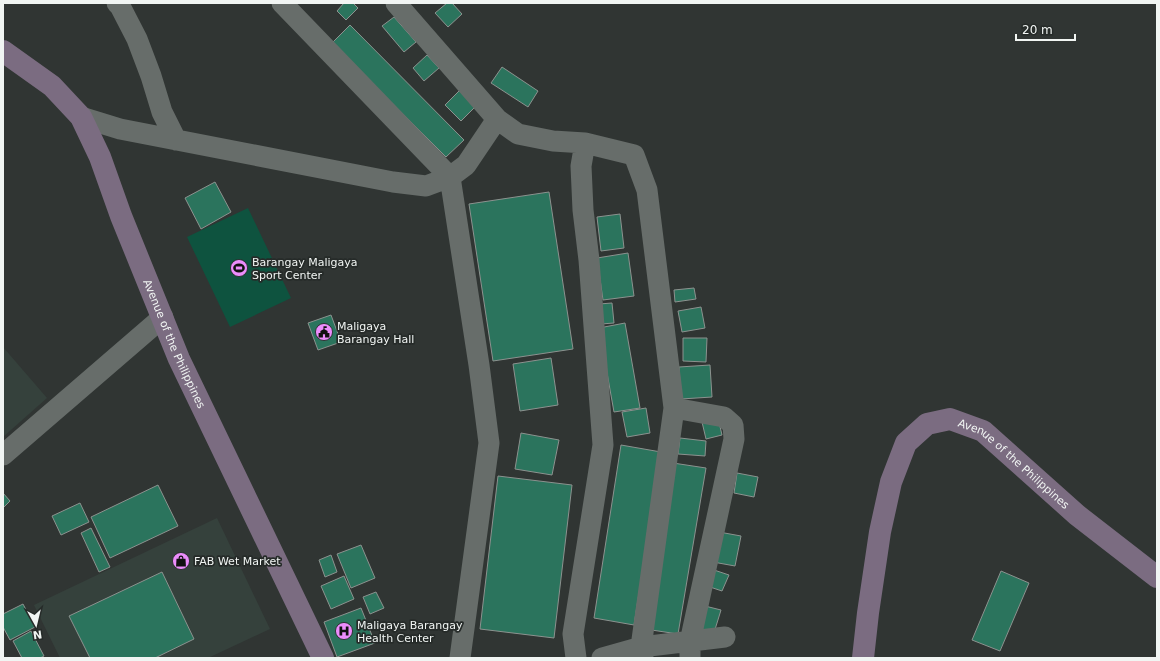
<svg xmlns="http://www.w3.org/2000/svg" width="1160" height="661" font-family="'DejaVu Sans',sans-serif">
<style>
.built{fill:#35413c}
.green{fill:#0e533f}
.building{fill:#2b745d;stroke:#8c928f}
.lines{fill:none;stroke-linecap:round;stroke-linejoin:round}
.minor{stroke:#676d6a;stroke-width:21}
.secondary{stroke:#7b6c81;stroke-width:22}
.labels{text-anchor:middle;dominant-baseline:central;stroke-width:3.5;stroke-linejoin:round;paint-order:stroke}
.poi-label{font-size:11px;fill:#f1f5f3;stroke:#262b29;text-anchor:start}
.street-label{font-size:11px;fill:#f1f5f3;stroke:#262b29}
</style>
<rect width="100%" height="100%" fill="#303533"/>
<!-- built -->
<path class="built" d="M3 347 47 398 3 437Z
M217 518 270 629 208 658H60L34 605Z"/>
<!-- green -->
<path class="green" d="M248 208 291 298 230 327 187 237Z"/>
<!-- building -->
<path class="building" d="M344 3H353L358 8 346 20 337 11Z
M447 3H452L462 14 448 27 435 13Z
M394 17 416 42 404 52 382 26Z
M350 25 464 140 446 157 332 43Z
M427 55 439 68 424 81 413 68Z
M502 67 538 91 528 107 491 83Z
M462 88 478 104 461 121 445 105Z
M215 182 231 212 201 229 185 198Z
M549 192 573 349 493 361 469 204Z
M620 214 624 248 601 251 597 217Z
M628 253 634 296 603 300 597 258Z
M694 288 696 299 675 302 674 290Z
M612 303 614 323 601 324 599 304Z
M701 307 705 328 682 332 678 311Z
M331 315 341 342 318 350 308 323Z
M625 323 640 408 614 412 599 328Z
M683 338H707L706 362 683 361Z
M551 358 558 405 520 411 513 364Z
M710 365 712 397 681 399 679 367Z
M646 408 650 433 627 437 622 412Z
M718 418 722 435 706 439 702 422Z
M521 433 559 440 552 475 515 469Z
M680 438 706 441 705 456 678 454Z
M621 445 661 452 634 625 594 618Z
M673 463 706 468 678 634 645 629Z
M737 473 758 477 754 497 734 493Z
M498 476 572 485 554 638 480 629Z
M158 485 178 526 110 558 91 517Z
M3 493 10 501 3 508Z
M80 503 89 522 61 535 52 516Z
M91 528 110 567 99 572 81 533Z
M719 532 741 536 735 566 713 562Z
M361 545 375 578 351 588 337 554Z
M331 555 337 572 325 577 319 560Z
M714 570 729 575 722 591 707 586Z
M1001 571 1029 583 1000 651 972 640Z
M162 572 194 639 155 658H90L69 616Z
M344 576 354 599 331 609 321 586Z
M376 592 384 608 370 614 363 597Z
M23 604 35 627 10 640 3 627V614Z
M705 606 721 610 713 636 698 631Z
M361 608 375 643 337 657 324 622Z
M31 631 44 656 40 658H22L13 641Z"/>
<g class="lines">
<!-- minor -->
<path class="minor" d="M117 3 120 6 137 39 151 76 162 112 176 140
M282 3 450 177 479 365 489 443 460 658
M81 117 120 129 393 182 426 186 450 177 466 165 497 119 396 3
M497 119 518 134 553 141 585 143 634 155 647 190 674 408 641 647 643 658
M674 408 724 417 733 425 734 439 690 642V658
M3 455 163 317
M576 658 573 634 603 445 589 260 583 210 581 166 585 143
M602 658 641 647 725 637"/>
<!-- secondary -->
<g class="secondary">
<path id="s1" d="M3 51 52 86 81 117 100 157 121 216 179 359 323 658"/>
<path id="s2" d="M863 658 868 613 880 532 891 482 906 443 927 424 950 419 983 431 1077 515 1157 577"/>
</g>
</g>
<!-- icons -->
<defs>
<g id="stadium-disc" transform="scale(0.9)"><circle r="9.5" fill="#eb8dfb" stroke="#262b29"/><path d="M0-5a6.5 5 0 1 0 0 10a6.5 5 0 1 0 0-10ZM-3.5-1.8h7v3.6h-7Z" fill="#111"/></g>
<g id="civic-disc" transform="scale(0.9)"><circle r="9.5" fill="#eb8dfb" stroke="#262b29"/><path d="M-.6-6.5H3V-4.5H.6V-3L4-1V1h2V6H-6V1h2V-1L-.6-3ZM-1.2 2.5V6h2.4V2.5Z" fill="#111"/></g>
<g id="shop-disc" transform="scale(0.9)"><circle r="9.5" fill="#eb8dfb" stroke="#262b29"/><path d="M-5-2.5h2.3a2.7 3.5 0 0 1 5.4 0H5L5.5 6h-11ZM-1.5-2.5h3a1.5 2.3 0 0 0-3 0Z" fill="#111"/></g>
<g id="hospital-disc" transform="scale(0.9)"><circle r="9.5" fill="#eb8dfb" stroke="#262b29"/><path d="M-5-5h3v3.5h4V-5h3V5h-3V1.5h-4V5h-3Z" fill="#111"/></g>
</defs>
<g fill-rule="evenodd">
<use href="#stadium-disc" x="239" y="268"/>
<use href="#civic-disc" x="324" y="332"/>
<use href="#shop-disc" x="181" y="561"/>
<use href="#hospital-disc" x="344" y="631"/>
</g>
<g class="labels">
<!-- poi labels -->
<g class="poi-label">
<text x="252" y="262">Barangay Maligaya<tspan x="252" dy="13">Sport Center</tspan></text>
<text x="337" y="326">Maligaya<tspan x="337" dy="13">Barangay Hall</tspan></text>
<text x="194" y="561">FAB Wet Market</text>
<text x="357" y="625">Maligaya Barangay<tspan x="357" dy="13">Health Center</tspan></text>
</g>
<!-- street labels -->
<g class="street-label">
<text stroke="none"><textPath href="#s1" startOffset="348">Avenue of the Philippines</textPath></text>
<text stroke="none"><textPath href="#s2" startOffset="351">Avenue of the Philippines</textPath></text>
</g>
</g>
<!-- border -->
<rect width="1160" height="661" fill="none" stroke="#f1f5f3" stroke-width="8"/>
<!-- north arrow -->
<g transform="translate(36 625) rotate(172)" stroke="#262b29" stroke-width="3" paint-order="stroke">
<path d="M0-3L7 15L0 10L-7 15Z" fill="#f1f5f3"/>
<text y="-6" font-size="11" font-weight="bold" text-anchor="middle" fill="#f1f5f3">N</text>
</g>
<!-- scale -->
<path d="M1016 34v6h59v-6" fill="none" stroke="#f1f5f3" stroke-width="2"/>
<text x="1022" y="34" font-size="12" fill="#f1f5f3" stroke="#262b29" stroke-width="3" paint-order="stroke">20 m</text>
</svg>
